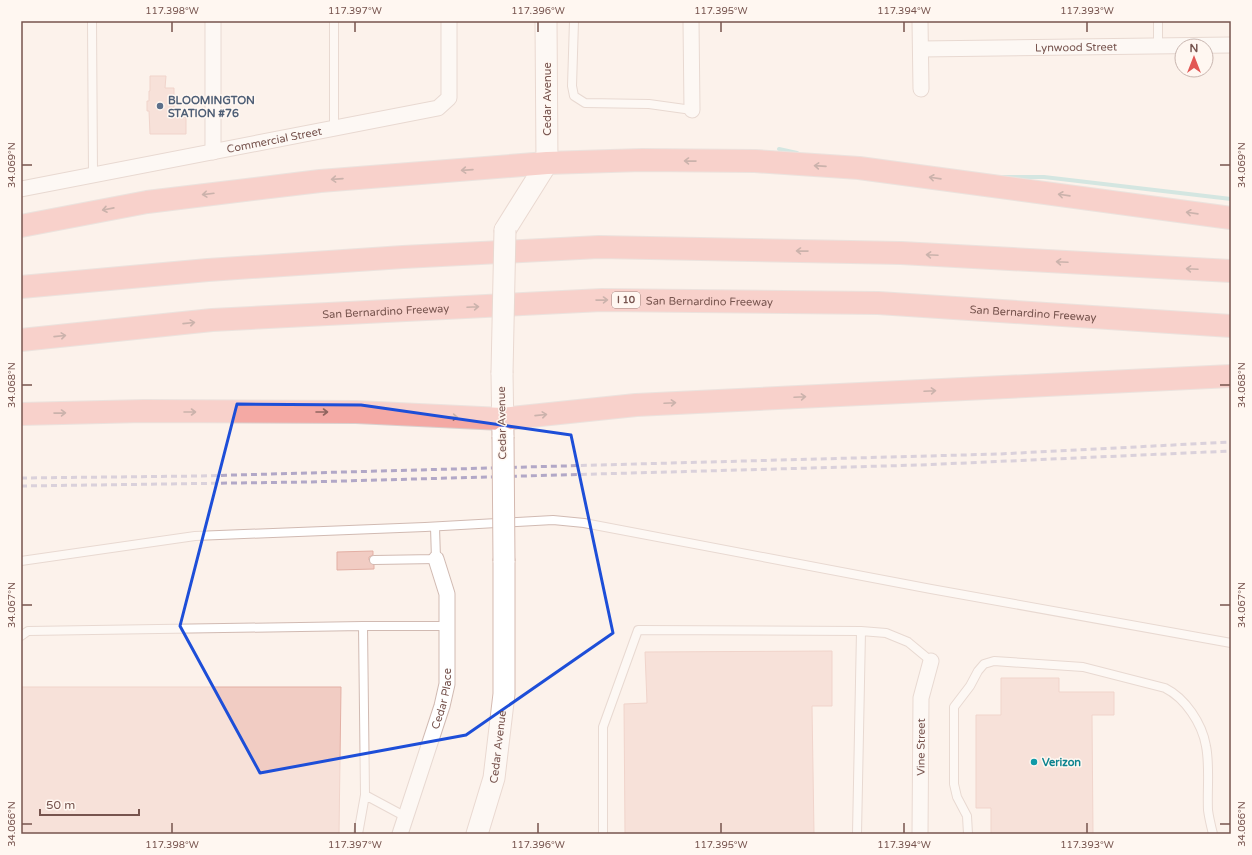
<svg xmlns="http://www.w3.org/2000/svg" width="1252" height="855" font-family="'Varela Round',sans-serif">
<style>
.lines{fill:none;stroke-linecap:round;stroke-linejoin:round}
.stream{stroke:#a5d8d5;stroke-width:4}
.building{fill:#f1ccc3;stroke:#e3afa4}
.service-casing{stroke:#d1bab2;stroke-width:10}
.minor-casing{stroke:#d1bab2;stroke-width:17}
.secondary-casing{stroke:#d4b9b0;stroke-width:23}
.motorway-casing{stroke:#d9cfcd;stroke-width:24}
.service{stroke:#fff;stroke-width:8}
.minor{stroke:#fff;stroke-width:15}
.secondary{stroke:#fff;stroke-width:21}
.motorway{stroke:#f4a9a4;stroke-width:22}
.rail{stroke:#b2a8c7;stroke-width:3;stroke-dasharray:6 4;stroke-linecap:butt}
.secondary-bridge-casing{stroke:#d4b9b0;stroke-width:23;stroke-linecap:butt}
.secondary-bridge{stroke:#fff;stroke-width:21}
.oneway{stroke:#90655f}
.marked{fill:none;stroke:#1d4ed8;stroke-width:3;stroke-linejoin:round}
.ticks{fill:none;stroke:#77544e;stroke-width:1.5}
.service-dot{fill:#5c6f8a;stroke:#fff7f1;stroke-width:1.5}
.culture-dot{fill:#0f9aa8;stroke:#fff7f1;stroke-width:1.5}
.labels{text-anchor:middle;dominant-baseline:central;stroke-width:3;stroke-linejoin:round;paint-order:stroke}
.shield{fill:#fff7f1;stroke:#a0857f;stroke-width:1}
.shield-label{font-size:10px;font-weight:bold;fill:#77544e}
.street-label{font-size:11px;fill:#77544e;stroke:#fff7f1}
.service-label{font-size:11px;font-weight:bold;fill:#4e5e75;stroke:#fff7f1;text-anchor:start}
.culture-label{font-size:11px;font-weight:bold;fill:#0d838f;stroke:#fff7f1;text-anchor:start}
.neatline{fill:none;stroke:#77544e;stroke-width:1.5}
.ticks-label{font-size:10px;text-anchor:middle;fill:#77544e}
</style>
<rect width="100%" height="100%" fill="#fcf2eb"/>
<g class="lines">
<!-- stream -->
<path class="stream" d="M779 149 797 153
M1002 177H1044L1231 199"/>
</g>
<!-- building -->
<path class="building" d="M150 76H166L165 88H174V117H186V134H150L149 111H147V101H149V91H150Z
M373 551V555L369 557V560L374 565V569L337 570V552Z
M832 651V706H812L814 834H625L624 704 647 703 645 652Z
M1001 678H1059V692H1114V715H1092L1093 834H991V808H976V715H1001Z
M21 687H341L339 834H21Z"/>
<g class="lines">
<!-- service casing -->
<g class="service-casing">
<path id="service" d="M92 21 93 175
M574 21 572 86 574 96 585 103 649 104 692 110
M1158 45V21
M334 128V21
M374 560 436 559 435 527
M21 561 195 536 425 527 553 520 584 523 931 589 1231 643
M861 631 886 633 908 642 931 661
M21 636 28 631 363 626
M365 795 363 626H447
M358 834 365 795 406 817
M603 834V727L638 630 861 631 857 834
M968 834 967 816 957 797 954 784V707L970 686 978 671 984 664 994 661 1083 667 1165 688C1185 698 1202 723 1206 746 1210 766 1207 789 1208 810 1209 818 1211 826 1213 834"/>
</g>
<!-- minor casing -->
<g class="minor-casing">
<g id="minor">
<path d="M213 21V152"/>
<path d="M691 21 692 110"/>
<path d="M920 21 921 89"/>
<path id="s1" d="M921 49 1231 45"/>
<path id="s2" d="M21 189 438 108 449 98V21"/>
<path id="s3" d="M400 834 442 706 447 684V594L436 559"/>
<path id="s4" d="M920 834 921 698 931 661"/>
</g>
</g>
<!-- secondary casing -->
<g class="secondary-casing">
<g id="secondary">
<path d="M505 230 547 163 546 21"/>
<path d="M502 373 503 436"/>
<path id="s5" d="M477 834 494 778 504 694V561"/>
</g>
</g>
<!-- motorway casing -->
<g class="motorway-casing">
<g id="motorway">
<path d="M21 226 147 202 320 181 547 163 642 160 755 161 859 168 1231 218"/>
<path d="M21 287 208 270 403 257 599 247 901 253 1231 271"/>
<path id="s6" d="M21 340 212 320 602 300 878 303 1231 326"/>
<path d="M21 414 144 411 356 412 502 419 636 405 1231 376"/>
</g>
</g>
<!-- service -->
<use href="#service" class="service"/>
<!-- minor -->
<use href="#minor" class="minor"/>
<!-- secondary -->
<use href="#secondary" class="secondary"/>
<!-- motorway -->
<use href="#motorway" class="motorway"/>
<!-- rail -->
<path class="rail" d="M21 478 199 476 999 454 1231 442
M21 486 307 482 920 465 1231 451"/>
<!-- secondary-bridge casing -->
<g class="secondary-bridge-casing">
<path id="secondary-bridge" d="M502 373 505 230
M503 437 504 561"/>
</g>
<!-- secondary-bridge -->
<use href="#secondary-bridge" class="secondary-bridge"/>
</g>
<!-- one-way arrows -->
<defs><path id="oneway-shaft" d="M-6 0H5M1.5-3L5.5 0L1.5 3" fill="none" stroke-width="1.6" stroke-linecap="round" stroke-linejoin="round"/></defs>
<g class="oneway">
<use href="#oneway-shaft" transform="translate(690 161) rotate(-179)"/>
<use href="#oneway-shaft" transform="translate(820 166) rotate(-176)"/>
<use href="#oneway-shaft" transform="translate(467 170) rotate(176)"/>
<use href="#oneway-shaft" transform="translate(935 178) rotate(-172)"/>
<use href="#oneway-shaft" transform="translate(337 179) rotate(176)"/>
<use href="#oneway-shaft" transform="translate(208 194) rotate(173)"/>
<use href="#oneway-shaft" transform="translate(1064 195) rotate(-172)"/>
<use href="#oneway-shaft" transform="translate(108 209) rotate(169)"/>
<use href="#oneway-shaft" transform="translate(1192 213) rotate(-172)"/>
<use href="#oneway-shaft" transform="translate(802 251) rotate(-179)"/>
<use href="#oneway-shaft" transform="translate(932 255) rotate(-177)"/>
<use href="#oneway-shaft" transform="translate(1062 262) rotate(-177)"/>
<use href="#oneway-shaft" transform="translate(1192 269) rotate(-177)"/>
<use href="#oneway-shaft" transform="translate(602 300) rotate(-1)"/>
<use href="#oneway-shaft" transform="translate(473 307) rotate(-3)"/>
<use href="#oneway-shaft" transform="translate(189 323) rotate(-6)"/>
<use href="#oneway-shaft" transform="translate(60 336) rotate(-6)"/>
<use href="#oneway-shaft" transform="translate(930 391) rotate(-3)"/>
<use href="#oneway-shaft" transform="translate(800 397) rotate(-3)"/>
<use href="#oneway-shaft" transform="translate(670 403) rotate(-3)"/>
<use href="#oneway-shaft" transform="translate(190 412)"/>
<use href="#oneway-shaft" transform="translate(322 412)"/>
<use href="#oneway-shaft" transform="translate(60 413) rotate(-1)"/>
<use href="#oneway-shaft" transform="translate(541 415) rotate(-6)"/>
<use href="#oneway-shaft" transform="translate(452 417) rotate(3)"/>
</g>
<!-- marked area -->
<path d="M0 0H1252V855H0ZM237 404 361 405 571 435 613 633 466 735 260 773 180 626Z" fill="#fcf2eb" fill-opacity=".55" fill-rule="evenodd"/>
<path class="marked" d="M237 404 361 405 571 435 613 633 466 735 260 773 180 626Z"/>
<!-- ticks -->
<path class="ticks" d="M172 22V32M355 22V32M538 22V32M721 22V32M904 22V32M1087 22V32M22 165H32M1220 165H1230M22 385H32M1220 385H1230M22 605H32M1220 605H1230M172 823V833M355 823V833M538 823V833M721 823V833M904 823V833M1087 823V833M22 824H32M1220 824H1230"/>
<!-- markers -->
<circle class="service-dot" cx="160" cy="106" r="4"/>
<circle class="culture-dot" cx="1034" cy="762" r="4"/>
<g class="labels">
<!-- shield labels -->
<rect class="shield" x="612" y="292" width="28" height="16" rx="3"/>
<g class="shield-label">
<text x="626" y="300">I 10</text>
</g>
<!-- street labels -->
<g class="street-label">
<text stroke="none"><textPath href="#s1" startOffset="155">Lynwood Street</textPath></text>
<text transform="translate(547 99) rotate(-90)">Cedar Avenue</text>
<text stroke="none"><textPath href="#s2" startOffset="258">Commercial Street</textPath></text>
<text stroke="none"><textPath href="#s6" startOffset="690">San Bernardino Freeway</textPath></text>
<text stroke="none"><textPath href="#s6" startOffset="366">San Bernardino Freeway</textPath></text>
<text stroke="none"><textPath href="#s6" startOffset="1014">San Bernardino Freeway</textPath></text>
<text transform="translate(502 423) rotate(-91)">Cedar Avenue</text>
<text stroke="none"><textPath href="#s3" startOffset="142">Cedar Place</textPath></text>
<text stroke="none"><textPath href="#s5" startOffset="90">Cedar Avenue</textPath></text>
<text stroke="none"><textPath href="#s4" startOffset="87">Vine Street</textPath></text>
</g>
<!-- service labels -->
<g class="service-label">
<text x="168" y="100">BLOOMINGTON<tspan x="168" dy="13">STATION #76</tspan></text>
</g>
<!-- culture labels -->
<g class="culture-label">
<text x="1042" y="762">Verizon</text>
</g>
</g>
<!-- border -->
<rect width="1252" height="855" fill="none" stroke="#fff7f1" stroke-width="44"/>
<!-- north arrow -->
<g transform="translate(1194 58)"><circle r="19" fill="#fff7f1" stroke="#c9b6b0"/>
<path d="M0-3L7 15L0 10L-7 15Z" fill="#e25754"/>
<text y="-6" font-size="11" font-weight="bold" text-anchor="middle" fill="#77544e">N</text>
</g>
<!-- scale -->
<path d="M40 809v6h99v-6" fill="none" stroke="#77544e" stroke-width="2"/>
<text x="46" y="809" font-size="12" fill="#77544e" stroke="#fff7f1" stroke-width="3" paint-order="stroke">50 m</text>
<rect x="22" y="22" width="1208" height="811" class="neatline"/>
<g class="ticks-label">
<text x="172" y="14">117.398°W</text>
<text x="355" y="14">117.397°W</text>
<text x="538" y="14">117.396°W</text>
<text x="721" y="14">117.395°W</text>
<text x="904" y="14">117.394°W</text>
<text x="1087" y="14">117.393°W</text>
<text transform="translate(11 165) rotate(-90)" y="4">34.069°N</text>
<text transform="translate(1241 165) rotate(-90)" y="4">34.069°N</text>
<text transform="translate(11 385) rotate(-90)" y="4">34.068°N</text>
<text transform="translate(1241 385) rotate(-90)" y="4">34.068°N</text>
<text transform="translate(11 605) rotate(-90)" y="4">34.067°N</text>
<text transform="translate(1241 605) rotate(-90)" y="4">34.067°N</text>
<text transform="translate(11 824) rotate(-90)" y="4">34.066°N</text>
<text transform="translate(1241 824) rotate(-90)" y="4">34.066°N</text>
<text x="172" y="848">117.398°W</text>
<text x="355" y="848">117.397°W</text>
<text x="538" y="848">117.396°W</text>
<text x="721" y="848">117.395°W</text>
<text x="904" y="848">117.394°W</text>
<text x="1087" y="848">117.393°W</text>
</g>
</svg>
